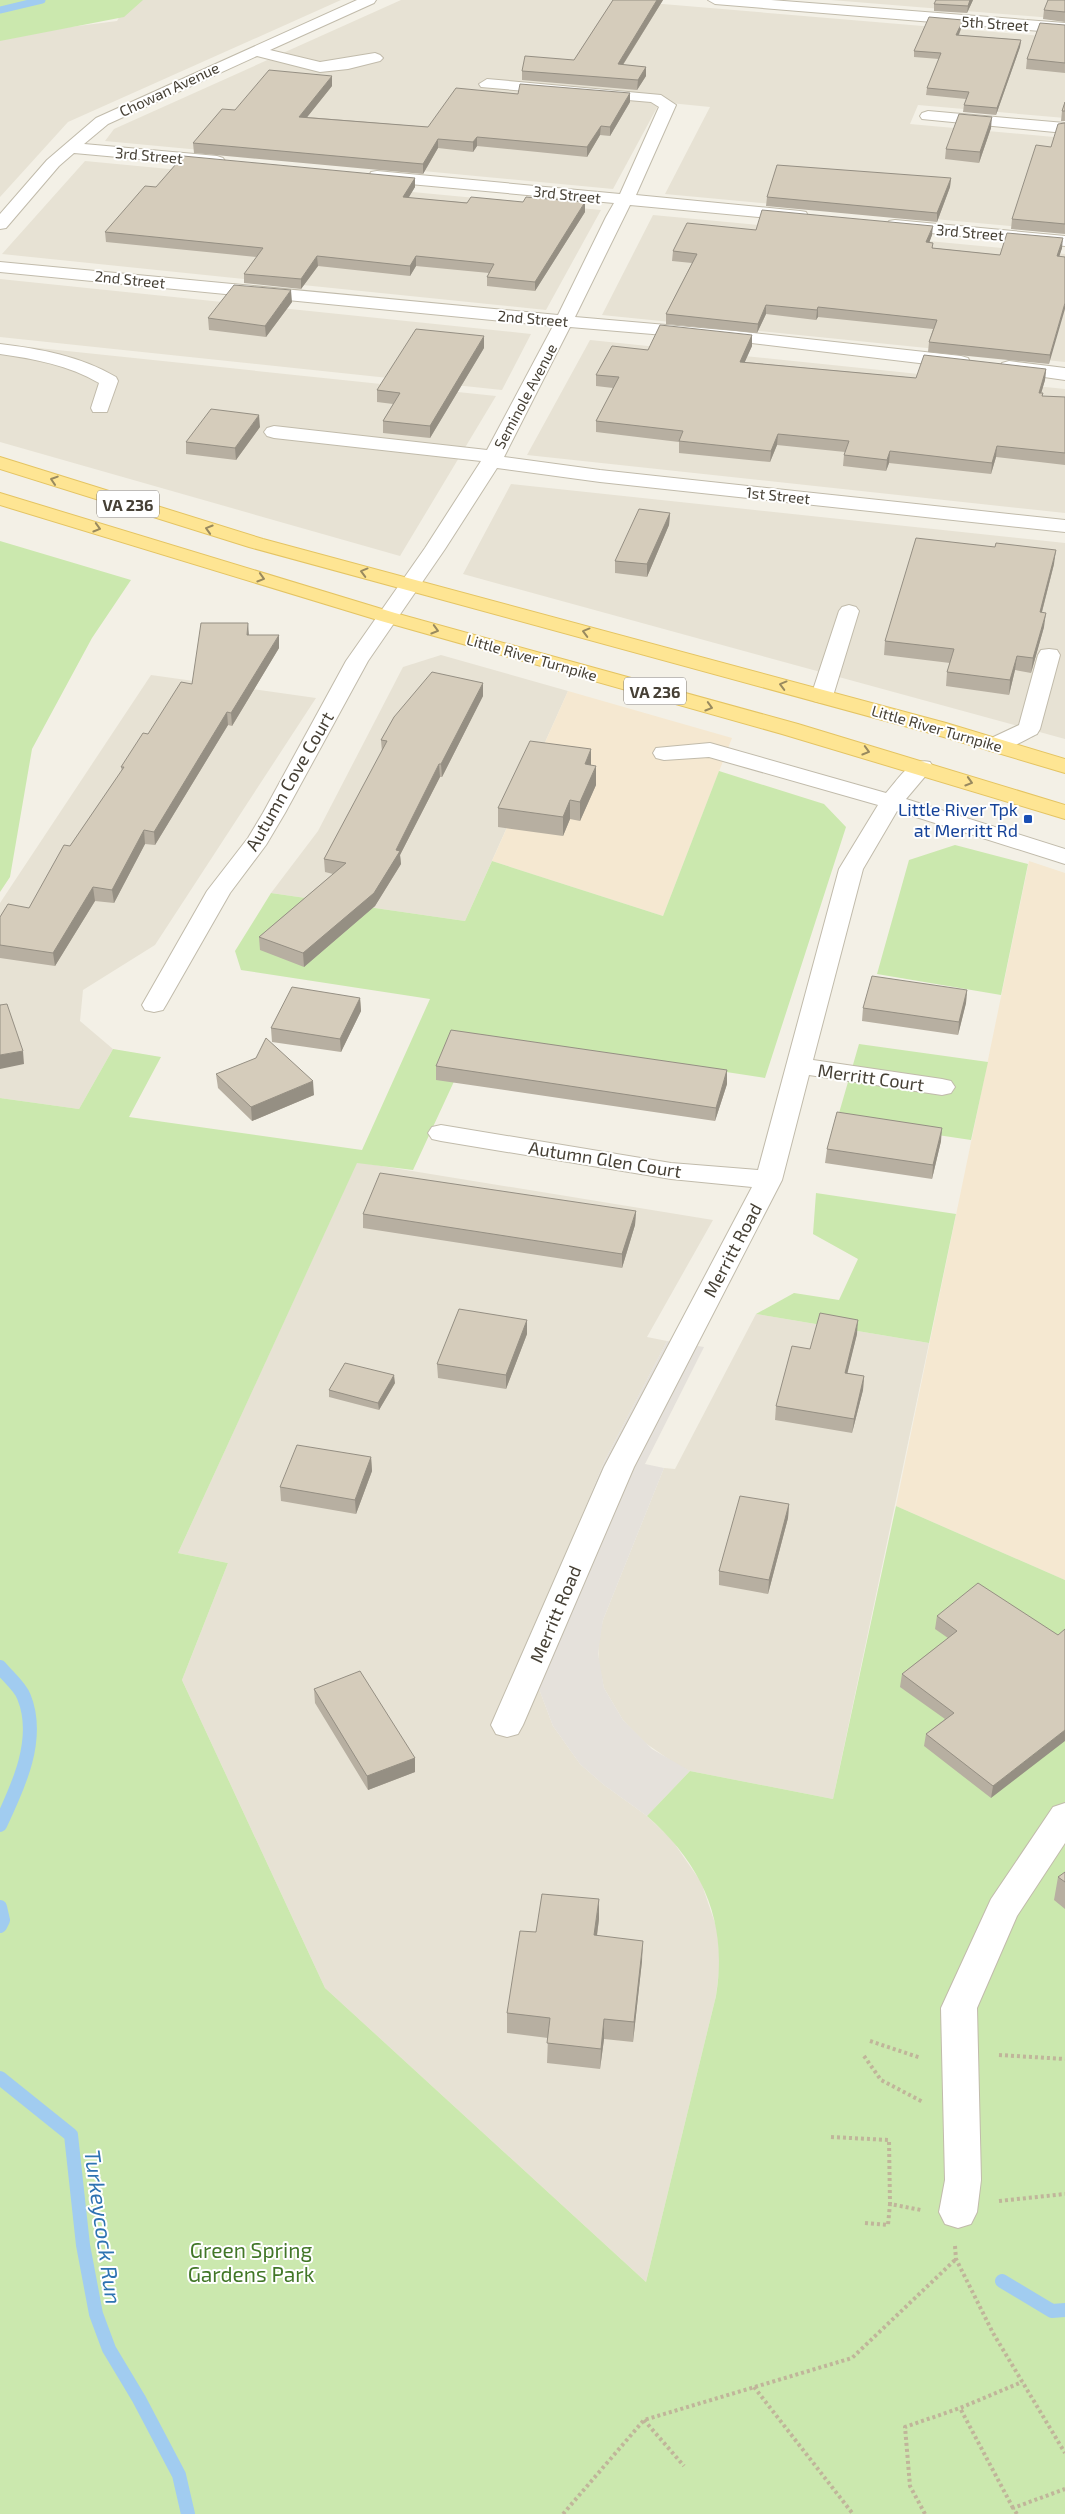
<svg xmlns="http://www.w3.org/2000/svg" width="1065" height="2514" font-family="'Exo 2',sans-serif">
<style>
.residential{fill:#e7e2d4}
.commercial{fill:#f5e8d1}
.industrial{fill:#e5e1db}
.green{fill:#cbe8ae}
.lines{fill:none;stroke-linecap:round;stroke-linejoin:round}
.stream-far1{stroke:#a1ccf0;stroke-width:7}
.stream{stroke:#a1ccf0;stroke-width:14}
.minor-casing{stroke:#c1bbab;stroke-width:2}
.major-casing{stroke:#e4c463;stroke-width:2}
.path{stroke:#c0b59a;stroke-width:4;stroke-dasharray:3 3;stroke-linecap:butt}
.minor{fill:#fff;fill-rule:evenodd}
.major{fill:#fee593;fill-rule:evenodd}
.wall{fill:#b7afa1}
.shaded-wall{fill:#958f83}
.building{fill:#d5ccbb;stroke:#958f83}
.oneway{stroke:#998a5f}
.transit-dot{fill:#1a4fb4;stroke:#fff;stroke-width:2}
.labels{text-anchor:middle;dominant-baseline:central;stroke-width:4;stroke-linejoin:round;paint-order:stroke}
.far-street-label{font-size:15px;fill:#464035;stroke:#fff}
.shield{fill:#fff;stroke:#7e7972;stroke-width:1}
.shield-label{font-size:16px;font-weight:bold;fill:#464035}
.street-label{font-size:18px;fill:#464035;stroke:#fff}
.transit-label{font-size:18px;fill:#164399;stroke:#fff;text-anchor:end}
.near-park-label{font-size:21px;fill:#427728;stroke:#fff}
.near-water-label{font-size:22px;font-style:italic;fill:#2e73b2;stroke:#fff}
</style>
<rect width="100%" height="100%" fill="#f3f0e6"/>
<!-- residential -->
<path class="residential" d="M129 0H341L68 122 0 197V36L117 21Z
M401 0H615L1065 38V118L918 105 910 124 1065 138V231L665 194 710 107 660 102 613 189 105 141 114 129Z
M831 0H1065V19Z
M85 161 601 210 546 310 2 254Z
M653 215 1065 254V362L602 315Z
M0 279 531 334 502 390 0 337Z
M590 340 1065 389V513L527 455Z
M0 344 496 396 400 556 0 442Z
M511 484 1065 543V739L463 574Z
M441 655 568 691 465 921 271 893 318 831 403 667Z
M151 675 316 698 155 945 83 990 80 1021 113 1049 79 1109 0 1098V903Z
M357 1162 713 1220 647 1337 667 1341 605 1460 538 1621 536 1681 553 1726 580 1764 604 1785 647 1816 672 1840 701 1882 717 1929 720 1962 716 1996 646 2282 325 1988 182 1680 228 1563 178 1553Z
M756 1314 929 1343 833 1799 690 1771 677 1765 641 1740 623 1720 604 1688 599 1665 598 1642 603 1620 664 1468 675 1469Z"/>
<!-- commercial -->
<path class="commercial" d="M568 691 732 738 663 916 492 861Z
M1029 861 1065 873V1580L896 1506Z"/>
<!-- industrial -->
<path class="industrial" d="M667 1341 704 1347 645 1464 664 1468 603 1620 598 1653 604 1688 623 1720 652 1749 690 1771 647 1816 604 1785 580 1764 553 1726 536 1681 538 1621 605 1460Z"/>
<!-- green -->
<path class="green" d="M0 0H143L124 17 0 41Z
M0 541 131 580 92 638 32 749 10 877 0 892Z
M719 771 824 804 846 827 765 1078 476 1034 413 1170 357 1163 178 1553 228 1563 182 1680 325 1988 646 2282 716 1996C728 1922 703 1865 647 1816L690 1771 833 1799 896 1506 1065 1580V2514H0V1098L79 1109 113 1049 161 1057 129 1117 362 1150 430 999 241 970 235 951 271 893 465 921 492 861 663 916Z
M955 845 1028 864 1001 995 877 974 909 860Z
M859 1044 988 1062 971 1140 837 1120Z
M816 1193 956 1214 929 1343 756 1314 794 1293 839 1300 858 1259 813 1234Z"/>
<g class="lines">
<!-- stream-far1 -->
<path class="stream-far1" d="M0 10 42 0"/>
<!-- stream -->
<path class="stream" d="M0 1667C7 1676 20 1686 24 1697 41 1739 18 1787 0 1825
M0 1907 3 1920 0 1926
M0 2078 71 2135 83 2245 96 2314 109 2349 139 2399 179 2475 188 2514
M1002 2281 1052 2311 1065 2310"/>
<!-- minor casing -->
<g class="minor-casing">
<path id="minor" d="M357 0H376L374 3 270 50 320 62 375 53 380 55 383 58 380 61 348 69 320 72 257 56 108 124 84 144 217 156 223 158 225 161 223 164 217 166 74 153 59 166 6 228 0 229V214L47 160 96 118Z
M708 0H771L1065 23V33L715 4Z
M487 79 661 95 676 105 636 195 800 211 806 212 808 216 806 220 800 221 630 205 575 317 735 331 961 356 968 358 970 362 968 366 961 368 735 341 570 327 504 457 600 470 1065 520V532L600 482 497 468 445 549 368 661 285 813 266 845 230 893 166 1005 163 1010 154 1012 145 1010 142 1005 207 891 248 838 263 813 346 661 425 548 481 461 274 438 267 436 264 432 267 428 274 426 487 450 553 326 0 272V262L558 315 606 217 614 203 377 181 371 180 369 176 371 172 377 171 620 194 659 107 651 102 481 87 479 84Z
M928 111 1065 123V133L922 119 920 116 922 113Z
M895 220 1065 236V246L889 229 886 225 889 221Z
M0 344C41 349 80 356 116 377L118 381 107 412H93L91 408 99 383C68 365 35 359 0 354Z
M1009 361 1065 368V380L1002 371 1000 367 1002 363Z
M849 605 856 607 859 611 833 696 830 701 822 703 814 701 811 696 839 611 842 607Z
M1049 649 1057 650 1060 655 1040 729 1037 734C1022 741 1004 754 987 750L984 745 987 740 1019 725 1038 655 1041 650Z
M710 743 886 793C898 780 910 757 930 762L933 767 906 799 1065 849V864L897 811 863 869 813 1060 942 1079 951 1081 955 1087 951 1093 942 1095 809 1075 782 1180 634 1467 523 1725 518 1734 507 1737 496 1734 491 1725 604 1467 752 1187 671 1179 441 1141 432 1139 428 1133 432 1127 441 1125 671 1163 758 1170 839 869 878 805 709 757 664 760 656 758 653 753 656 748Z
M1065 1803V1843L1017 1916 977 2008 981 2180 977 2212 971 2224 958 2228 945 2224 939 2212 945 2180 941 2008 991 1899 1053 1807Z"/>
</g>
<!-- major casing -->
<g class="major-casing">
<path id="major" d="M0 457 263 539 946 723 1065 759V773L930 733 249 547 0 469Z
M0 493 395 613 798 724 1065 805V819L782 734 381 621 0 505Z"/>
</g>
<!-- path -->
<path class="path" d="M870 2041 921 2058
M999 2055 1065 2059
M864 2056 881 2080 923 2102
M831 2137 889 2140 890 2204 921 2210
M999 2201 1065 2194
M865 2223 888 2225 890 2204
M955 2246 956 2259 993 2333 1065 2453
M754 2387 853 2514
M644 2420 684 2466
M1013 2508 960 2408 1022 2382
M563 2514 644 2420 852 2358 956 2259
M925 2514 910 2486 905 2427 960 2408
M1017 2514 1013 2508 1065 2489"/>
<!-- minor -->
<use href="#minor" class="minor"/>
<!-- major -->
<use href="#major" class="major"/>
</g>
<!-- wall -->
<path class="wall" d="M613 0H663L623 65 646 67V76L637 90 522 80V71L574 60Z
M973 0 967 13 934 11V4Z
M1065 0V22L1043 19 1044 10Z
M963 20 962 26 959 35 1021 40 1020 47 996 115 963 112 964 105 966 99 926 95 927 88 939 59 914 57V51Z
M1065 25V73L1026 69 1027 59Z
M332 86 307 117 428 127 518 94 630 102 610 136 600 135 587 157 477 146 473 152 438 148 423 174 194 153 193 143 235 110Z
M1065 102V121H1061L1062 111Z
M1065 123V234L1011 229 1012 219 1051 147Z
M991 128 979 163 945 159 946 149Z
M415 178V187L408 198 585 212 535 291 487 286V277L489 273 416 266 410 276 318 266 301 289 244 283V274L257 257 106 242 105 232 156 187Z
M951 178 950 187 937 222 766 206 767 197Z
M756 230 932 235 929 242 933 248 1000 255 1062 248 1059 257H1065L1049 364 928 352 929 342 933 329 818 317 816 320 766 314 757 333 666 324V314L692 263 672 261 673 251Z
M292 302 266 337 209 330 208 318Z
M752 335V346L744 362 916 378 1046 369 1045 380 1041 393 1043 396 1065 397V465L996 457 991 474 889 463 886 471 843 466 844 455 845 452 777 445 770 462 679 453V442L596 432V421L613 388 596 386V375L648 350Z
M484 348 430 438 383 433V421L393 404 377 402V390Z
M260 427 236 460 186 454V442Z
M670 513 669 525 647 577 615 573V561Z
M1054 564 1042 612 1044 627 1031 673 1015 670 1009 695 946 686 947 672 950 663 884 655 885 641Z
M249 635 279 648 232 726 228 725 155 845 145 844 114 903 95 901 55 966 0 958V917L29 908 70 846 122 771 121 767 148 734 192 684Z
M483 683V696L442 777H440L400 855 401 864 375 906 304 967 260 950 259 937 333 874 325 872 324 859 382 752 381 740Z
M591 765 596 785 580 821 570 819 563 836 498 827V808Z
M967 990 966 1003 958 1035 862 1021 863 1008Z
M360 998 361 1011 341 1052 272 1042 271 1028Z
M436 1066 727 1070V1084L715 1121 436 1080Z
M216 1074 314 1095 252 1121 218 1088Z
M941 1141 932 1179 825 1163 827 1149Z
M636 1211 635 1225 622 1268 363 1228V1214Z
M527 1320V1334L506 1389 438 1378 437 1364Z
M857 1334 847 1373 864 1376 863 1390 852 1433 775 1420 776 1406 810 1349Z
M395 1383 379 1410 329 1397V1390Z
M371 1457 372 1471 356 1514 281 1501 280 1487Z
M789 1504 788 1518 768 1594 719 1585V1571Z
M937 1616 1058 1635 991 1798 924 1746 926 1734 945 1719 900 1687 902 1674 948 1638 935 1629Z
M314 1689 415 1758V1772L368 1790 315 1703Z
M1065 1872V1909L1054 1900 1058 1877Z
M599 1919 597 1936 642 1961 633 2042 604 2039 600 2069 547 2063 548 2038 507 2033V2013L536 1932Z"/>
<!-- shaded-wall -->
<path class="shaded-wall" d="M657 0H663L617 74 618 64Z
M970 0H973L967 13 968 6Z
M963 20 962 26 956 41V35Z
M1021 40 1020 47 996 115 997 108Z
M646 67V76L637 90 638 80Z
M332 76V86L300 126 299 117Z
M630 93V102L610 136V127Z
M992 117 991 128 979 163 980 152Z
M601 126 600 135 587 157V147Z
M477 137V146L473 152V142Z
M438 139V148L423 174V164Z
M415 178V187L403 207V197Z
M951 178 950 187 937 222V213Z
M585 202V212L535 291V282Z
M933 226 932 235 926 252V242Z
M1063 238 1062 248 1056 266 1057 256Z
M317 256 318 266 301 289V279Z
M416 256V266L410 276V266Z
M291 290 292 302 266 337 265 326Z
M1065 303V309L1049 364 1050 355Z
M766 305V314L757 333 758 324Z
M818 307V317L816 320 817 310Z
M752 335V346L740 373V362Z
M484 336V348L430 438V426Z
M1046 369 1045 380 1038 404 1039 393Z
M259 415 260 427 236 460 235 448Z
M778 434 777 445 770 462 771 451Z
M997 446 996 457 991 474 992 463Z
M890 451 889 463 886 471 887 460Z
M670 513 669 525 647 577V564Z
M1056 550 1054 564 1038 627 1040 612Z
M1046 613 1044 627 1031 673 1033 658Z
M248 623 249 636 247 635Z
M279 635V648L232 726 231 713Z
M1017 656 1015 670 1009 695 1010 680Z
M483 683V696L442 777 441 764Z
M227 712 228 725 155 845 154 832Z
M591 749V767L585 764Z
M439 764 440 777 400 855 401 864 375 906 304 967 303 953 396 850Z
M596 766V785L580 821V802Z
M570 800V819L563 836V817Z
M144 830 145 844 114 903 112 890Z
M93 887 95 901 55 966 53 953Z
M967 990 966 1003 958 1035 959 1022Z
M360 998 361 1011 341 1052 340 1039Z
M23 1051 24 1064 0 1069V1055Z
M727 1070V1084L715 1121 716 1108Z
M313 1081 314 1095 252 1121 251 1107Z
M942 1128 941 1141 932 1179 933 1165Z
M636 1211 635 1225 622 1268V1254Z
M527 1320V1334L506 1389V1375Z
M858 1320 857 1334 844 1387 845 1373Z
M394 1375 395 1383 379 1410 378 1403Z
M864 1376 863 1390 852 1433 854 1419Z
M371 1457 372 1471 356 1514 355 1500Z
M789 1504 788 1518 768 1594 769 1580Z
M1065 1730V1741L991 1798 993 1786Z
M415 1758V1772L368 1790 367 1776Z
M599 1899V1919L594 1956V1935Z
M643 1941 642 1961 633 2042 634 2022Z
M604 2019V2039L600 2069 601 2049Z"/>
<!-- building -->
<path class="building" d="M613 0H657L618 64 646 67 638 80 522 71 525 56 574 60Z
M936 0H970L968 6 934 4Z
M1048 0H1065V12L1044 10Z
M929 17 963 20 956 35 1021 40 997 108 964 105 969 92 927 88 941 53 914 51Z
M1040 23 1065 25V63L1027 59Z
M269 70 332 76 299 117 428 127 456 88 518 94 520 84 630 93 610 127 601 126 587 147 477 137 473 142 438 139 423 164 193 143 222 109 235 110Z
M1065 102V111H1062Z
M959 114 992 117 980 152 946 149Z
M1065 123V224L1012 219 1036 145 1051 147 1058 124Z
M183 156 415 178 403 197 467 203 471 197 523 202 526 197 585 202 535 282 487 277 494 264 416 256 410 266 317 256 301 279 244 274 263 248 105 232 145 186 156 187Z
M777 165 951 178 937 213 767 197Z
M762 210 933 226 926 242 933 243 932 248 1000 255 1007 233 1063 238 1057 256 1065 257V303L1050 355 929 342 937 320 818 307 817 310 766 305 758 324 666 314 697 254 673 251 687 223 756 230Z
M234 285 291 290 265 326 208 318Z
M660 325 752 335 740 362 916 378 924 355 1046 369 1039 393H1043L1042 396 1065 397V453L997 446 992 463 890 451 887 460 844 455 849 441 778 434 771 451 679 441 683 431 596 421 619 377 596 375 612 346 648 350Z
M416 329 484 336 430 426 383 421 400 393 377 390Z
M211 409 259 415 235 448 186 442Z
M639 509 670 513 647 564 615 561Z
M916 538 995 547 996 543 1056 550 1040 612 1046 613 1033 658 1017 656 1010 680 947 672 954 649 885 641Z
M201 623H248L247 635H279L231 713 227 712 154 832 144 830 112 890 93 887 53 953 0 945V917L8 904 29 908 64 845 70 846 124 767H121L143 733 148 734 181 682 192 684Z
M432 672 483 683 441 764H439L396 850 400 851 374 893 303 953 259 937 346 863 324 859 387 741 381 740 394 717Z
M530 741 591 749 585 764 596 766 580 802 570 800 563 817 498 808Z
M872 976 967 990 959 1022 863 1008Z
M292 987 360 998 340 1039 271 1028Z
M7 1004 23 1051 0 1055V1005Z
M451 1030 727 1070 716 1108 436 1066Z
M266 1038 313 1081 251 1107 216 1074 256 1058Z
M837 1112 942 1128 933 1165 827 1149Z
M380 1173 636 1211 622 1254 363 1214Z
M459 1309 527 1320 506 1375 437 1364Z
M820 1313 858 1320 845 1373 864 1376 854 1419 776 1406 792 1346 810 1349Z
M345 1363 394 1375 378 1403 329 1390Z
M297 1445 371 1457 355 1500 280 1487Z
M740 1496 789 1504 769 1580 719 1571Z
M978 1583 1058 1635 1065 1629V1730L993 1786 926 1734 954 1713 902 1674 957 1631 937 1616Z
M360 1671 415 1758 367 1776 314 1689Z
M1065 1872V1882L1058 1877Z
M542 1894 599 1899 594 1935 643 1941 634 2022 604 2019 601 2049 547 2043 550 2018 507 2013 520 1931 536 1932Z"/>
<!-- one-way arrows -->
<defs><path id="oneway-chevron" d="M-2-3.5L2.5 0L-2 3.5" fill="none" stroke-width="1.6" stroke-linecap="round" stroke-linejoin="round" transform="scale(1.25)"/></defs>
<g class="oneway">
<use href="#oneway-chevron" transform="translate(54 480) rotate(-162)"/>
<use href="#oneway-chevron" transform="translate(97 528) rotate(16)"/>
<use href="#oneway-chevron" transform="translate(209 529) rotate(-163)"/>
<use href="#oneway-chevron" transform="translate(364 572) rotate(-165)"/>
<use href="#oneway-chevron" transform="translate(261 578) rotate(17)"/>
<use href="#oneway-chevron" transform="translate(435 630) rotate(16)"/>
<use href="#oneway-chevron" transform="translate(586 632) rotate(-165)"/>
<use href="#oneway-chevron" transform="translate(783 685) rotate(-165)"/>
<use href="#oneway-chevron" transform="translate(709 707) rotate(16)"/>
<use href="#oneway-chevron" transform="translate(866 751) rotate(16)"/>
<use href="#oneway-chevron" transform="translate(969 782) rotate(17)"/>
</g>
<!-- markers -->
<rect class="transit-dot" x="1023" y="814" width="10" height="10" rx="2.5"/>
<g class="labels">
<!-- far-street labels -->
<g class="far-street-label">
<text transform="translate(995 23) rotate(4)">5th Street</text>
<text transform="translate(169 89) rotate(-25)">Chowan Avenue</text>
<text transform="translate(149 155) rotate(5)">3rd Street</text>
<text transform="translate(567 194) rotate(6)">3rd Street</text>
<text transform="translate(970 232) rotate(5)">3rd Street</text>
<text transform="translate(130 279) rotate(6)">2nd Street</text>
<text transform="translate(533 318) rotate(5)">2nd Street</text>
<text transform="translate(525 396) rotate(-62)">Seminole Avenue</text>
<text transform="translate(778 495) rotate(6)">1st Street</text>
<text transform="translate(532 657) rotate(16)">Little River Turnpike</text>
<text transform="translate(937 728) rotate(16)">Little River Turnpike</text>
</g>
<!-- shield labels -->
<g class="shield">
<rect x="97" y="490.5" width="62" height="27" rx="4"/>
<rect x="624" y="677.5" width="62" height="27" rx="4"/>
</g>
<g class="shield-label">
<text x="128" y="504">VA 236</text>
<text x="655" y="691">VA 236</text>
</g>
<!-- street labels -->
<g class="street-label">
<text transform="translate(289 781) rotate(-60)">Autumn Cove Court</text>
<text transform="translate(871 1077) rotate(8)">Merritt Court</text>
<text transform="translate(605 1159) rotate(9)">Autumn Glen Court</text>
<text transform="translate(732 1250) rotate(-62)">Merritt Road</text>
<text transform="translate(555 1614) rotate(-67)">Merritt Road</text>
</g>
<!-- transit labels -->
<g class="transit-label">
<text x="1018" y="809">Little River Tpk<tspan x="1018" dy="21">at Merritt Rd</tspan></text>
</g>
<!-- near-park labels -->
<g class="near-park-label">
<text x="251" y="2249">Green Spring<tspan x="251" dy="24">Gardens Park</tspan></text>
</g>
<!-- near-water labels -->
<g class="near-water-label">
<text transform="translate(104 2227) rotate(82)">Turkeycock Run</text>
</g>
</g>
</svg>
